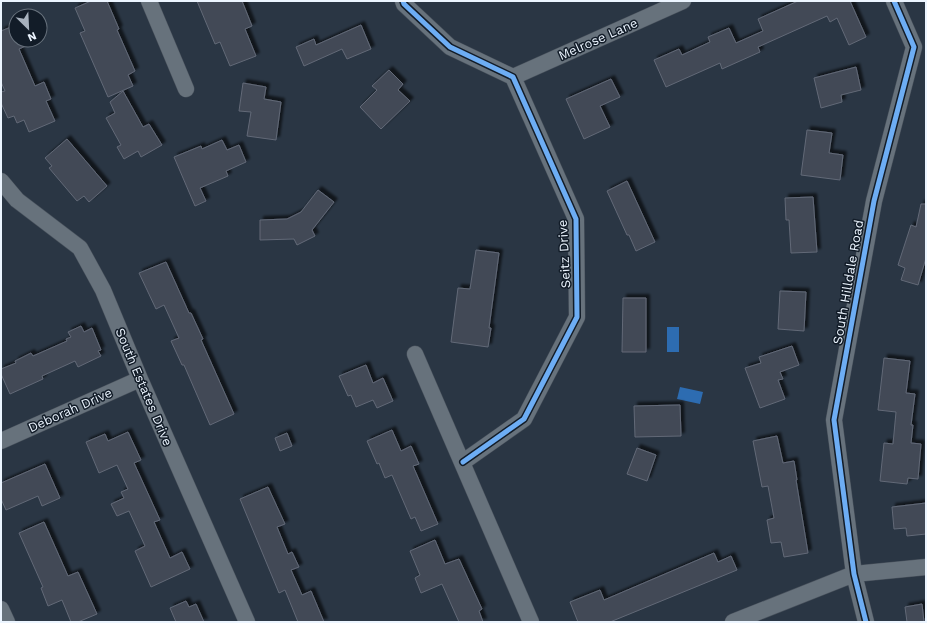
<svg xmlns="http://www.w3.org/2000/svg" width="927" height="623" font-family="'Work Sans',sans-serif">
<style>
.water{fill:#2d6cb1}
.building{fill:#424956;stroke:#626977;filter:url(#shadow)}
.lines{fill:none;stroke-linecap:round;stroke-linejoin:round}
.minor-casing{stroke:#48515c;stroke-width:17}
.minor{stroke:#67727c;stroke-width:16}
.cycleway-casing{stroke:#121c28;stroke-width:8}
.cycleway{stroke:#6dadf4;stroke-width:5}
.labels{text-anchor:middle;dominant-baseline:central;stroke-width:3;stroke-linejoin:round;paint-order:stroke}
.street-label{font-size:13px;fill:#ecf5ff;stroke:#121c28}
</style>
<defs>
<filter id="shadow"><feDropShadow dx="3.5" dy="-3.5" stdDeviation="1" flood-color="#0009"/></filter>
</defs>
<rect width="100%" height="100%" fill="#2a3644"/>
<!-- water -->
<path class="water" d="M667 327H679V352H667Z
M680 387 703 392 700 404 677 399Z"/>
<!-- building -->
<path class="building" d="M91 1H107L119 29 117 30 135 71 128 75 133 86 108 97 80 33 85 31 75 8Z
M197 1H242L252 26 245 29 256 56 230 66 220 42 215 44Z
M798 1H850L866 37 849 45 837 18 830 22 827 16 758 47 760 52 722 69 720 63 666 87 654 60 679 49 682 55 710 42 708 37 729 28 736 43 763 31 758 19Z
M16 25V40H39L19 49 35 86 44 82 51 99 46 101 55 121 29 132 24 120 17 123 14 116 8 118 1 103V92L5 91 1 82V31Z
M361 25 371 49 347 59 342 49 304 66 296 47 314 39 316 45Z
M856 67 861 90 841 95 842 102 821 108 814 78Z
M389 70 403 84 398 90 410 101 381 129 360 107 377 90 372 86Z
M611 79 620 97 600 106 610 127 584 139 566 99Z
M243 83 266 87 264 99 281 102 276 140 247 136 251 112 239 111Z
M123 91 143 127 149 124 162 145 141 157 138 151 124 159 117 147 121 145 106 118 115 113 110 102Z
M807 130 832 133 829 153 843 155 840 180 801 175Z
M67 139 107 186 89 202 84 196 77 201 49 168 52 166 45 158Z
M222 140 227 150 239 145 246 162 226 171 228 176 200 188 206 201 195 206 174 157 201 146 202 149Z
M627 181 655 242 636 251 629 235H627L607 191Z
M318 190 334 202 312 230 315 236 297 245 294 239 260 240V220L287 219 301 212Z
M813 197 817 252 791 253 789 220H786L785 198Z
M921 204H926V258L918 285 901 280 905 268 898 265 911 225 916 227Z
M476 250 499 253 489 328H491L488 347 451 342 458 288 470 289Z
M166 262 189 313H191L203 339 201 340 234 414 210 425 184 365H182L171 341 179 338 164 305 156 309 139 273Z
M780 291 806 292 804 331 778 329Z
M623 298H646V352H622Z
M81 326 84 332 92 328 101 350 98 351 101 356 78 367 75 361 42 376 43 379 10 394 1 374V369L16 363 15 361 31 353 33 356 67 341 66 339 71 337 68 332Z
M792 346 799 365 780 372 783 379 778 380 785 399 760 408 745 368 761 363 759 357Z
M884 358 910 361 906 393 915 394 911 425H913L911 443 921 444 918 479 908 478 907 484 880 481 884 443 893 444 896 412 878 410Z
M366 365 373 383 383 378 393 401 377 408 373 400 356 407 351 395 348 396 339 376Z
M680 405 681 436 635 437 634 406Z
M392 430 401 451 411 446 419 464 413 466 438 524 421 531 415 517 411 519 392 475 385 478 379 463 377 464 367 441Z
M128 432 141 460 134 463 160 520 154 522 170 558 182 552 190 569 151 587 135 551 145 546 129 511 117 516 111 504 124 498 121 492 128 489 117 465 99 473 86 442 105 434 108 441Z
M287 433 292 446 280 451 275 438Z
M777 436 783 463 794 461 797 480H796L808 553 784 557 781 542 771 543 767 520 774 518 768 486 762 487 753 441Z
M637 448 656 455 647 481 627 474Z
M45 464 60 498 42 506 38 496 6 510 1 499V483Z
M268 487 285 524 277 527 288 554 292 552 299 567 291 570 302 595 311 591 324 622H298L285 590 279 593 240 499Z
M926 503V534L907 536 906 528 894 529 892 507Z
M44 522 68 576 78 572 97 614 78 622H71L62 600 48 606 41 588 43 587 19 533Z
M435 540 445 564 459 559 482 609 479 611 483 622H459L442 584 421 593 415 578 420 575 410 551Z
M714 553 718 562 731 556 737 570 610 622H578L570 602 600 590 604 600Z
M186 601 189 607 196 604 204 622H176L170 608Z
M922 604 924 622H907L905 607Z"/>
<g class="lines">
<!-- minor casing -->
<g class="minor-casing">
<path id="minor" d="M149 1 186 89
M403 1 404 4 450 47 513 77 576 219 577 317 524 419 463 462
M513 77 683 1
M1 181 17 200 80 248 103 290 140 379 247 622
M415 354 531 622
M1 441 140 379
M1 609 7 622
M733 622 854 574 926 567
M866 622 854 574 834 420 874 201 914 47 894 1"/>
</g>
<!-- minor -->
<use href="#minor" class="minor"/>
<!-- cycleway casing -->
<g class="cycleway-casing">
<path id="cycleway" d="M403 1 404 4 450 47 513 77 576 219 577 317 524 419 463 462
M866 622 854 574 834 420 874 201 914 47 894 1"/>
</g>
<!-- cycleway -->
<use href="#cycleway" class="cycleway"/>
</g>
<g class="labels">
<!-- street labels -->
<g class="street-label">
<text transform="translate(598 39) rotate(-24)">Melrose Lane</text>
<text transform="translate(564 254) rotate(-93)">Seitz Drive</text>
<text transform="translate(848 282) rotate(-80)">South Hilldale Road</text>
<text transform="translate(144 387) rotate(67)">South Estates Drive</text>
<text transform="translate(70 410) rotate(-24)">Deborah Drive</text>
</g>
</g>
<!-- border -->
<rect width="927" height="623" fill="none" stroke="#ecf5ff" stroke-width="4"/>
<!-- north arrow -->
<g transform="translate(28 28) rotate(156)"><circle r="19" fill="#121c28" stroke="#69737e"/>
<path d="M0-3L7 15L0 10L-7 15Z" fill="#a8b2be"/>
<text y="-6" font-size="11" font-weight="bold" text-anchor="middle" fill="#ecf5ff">N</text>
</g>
</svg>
